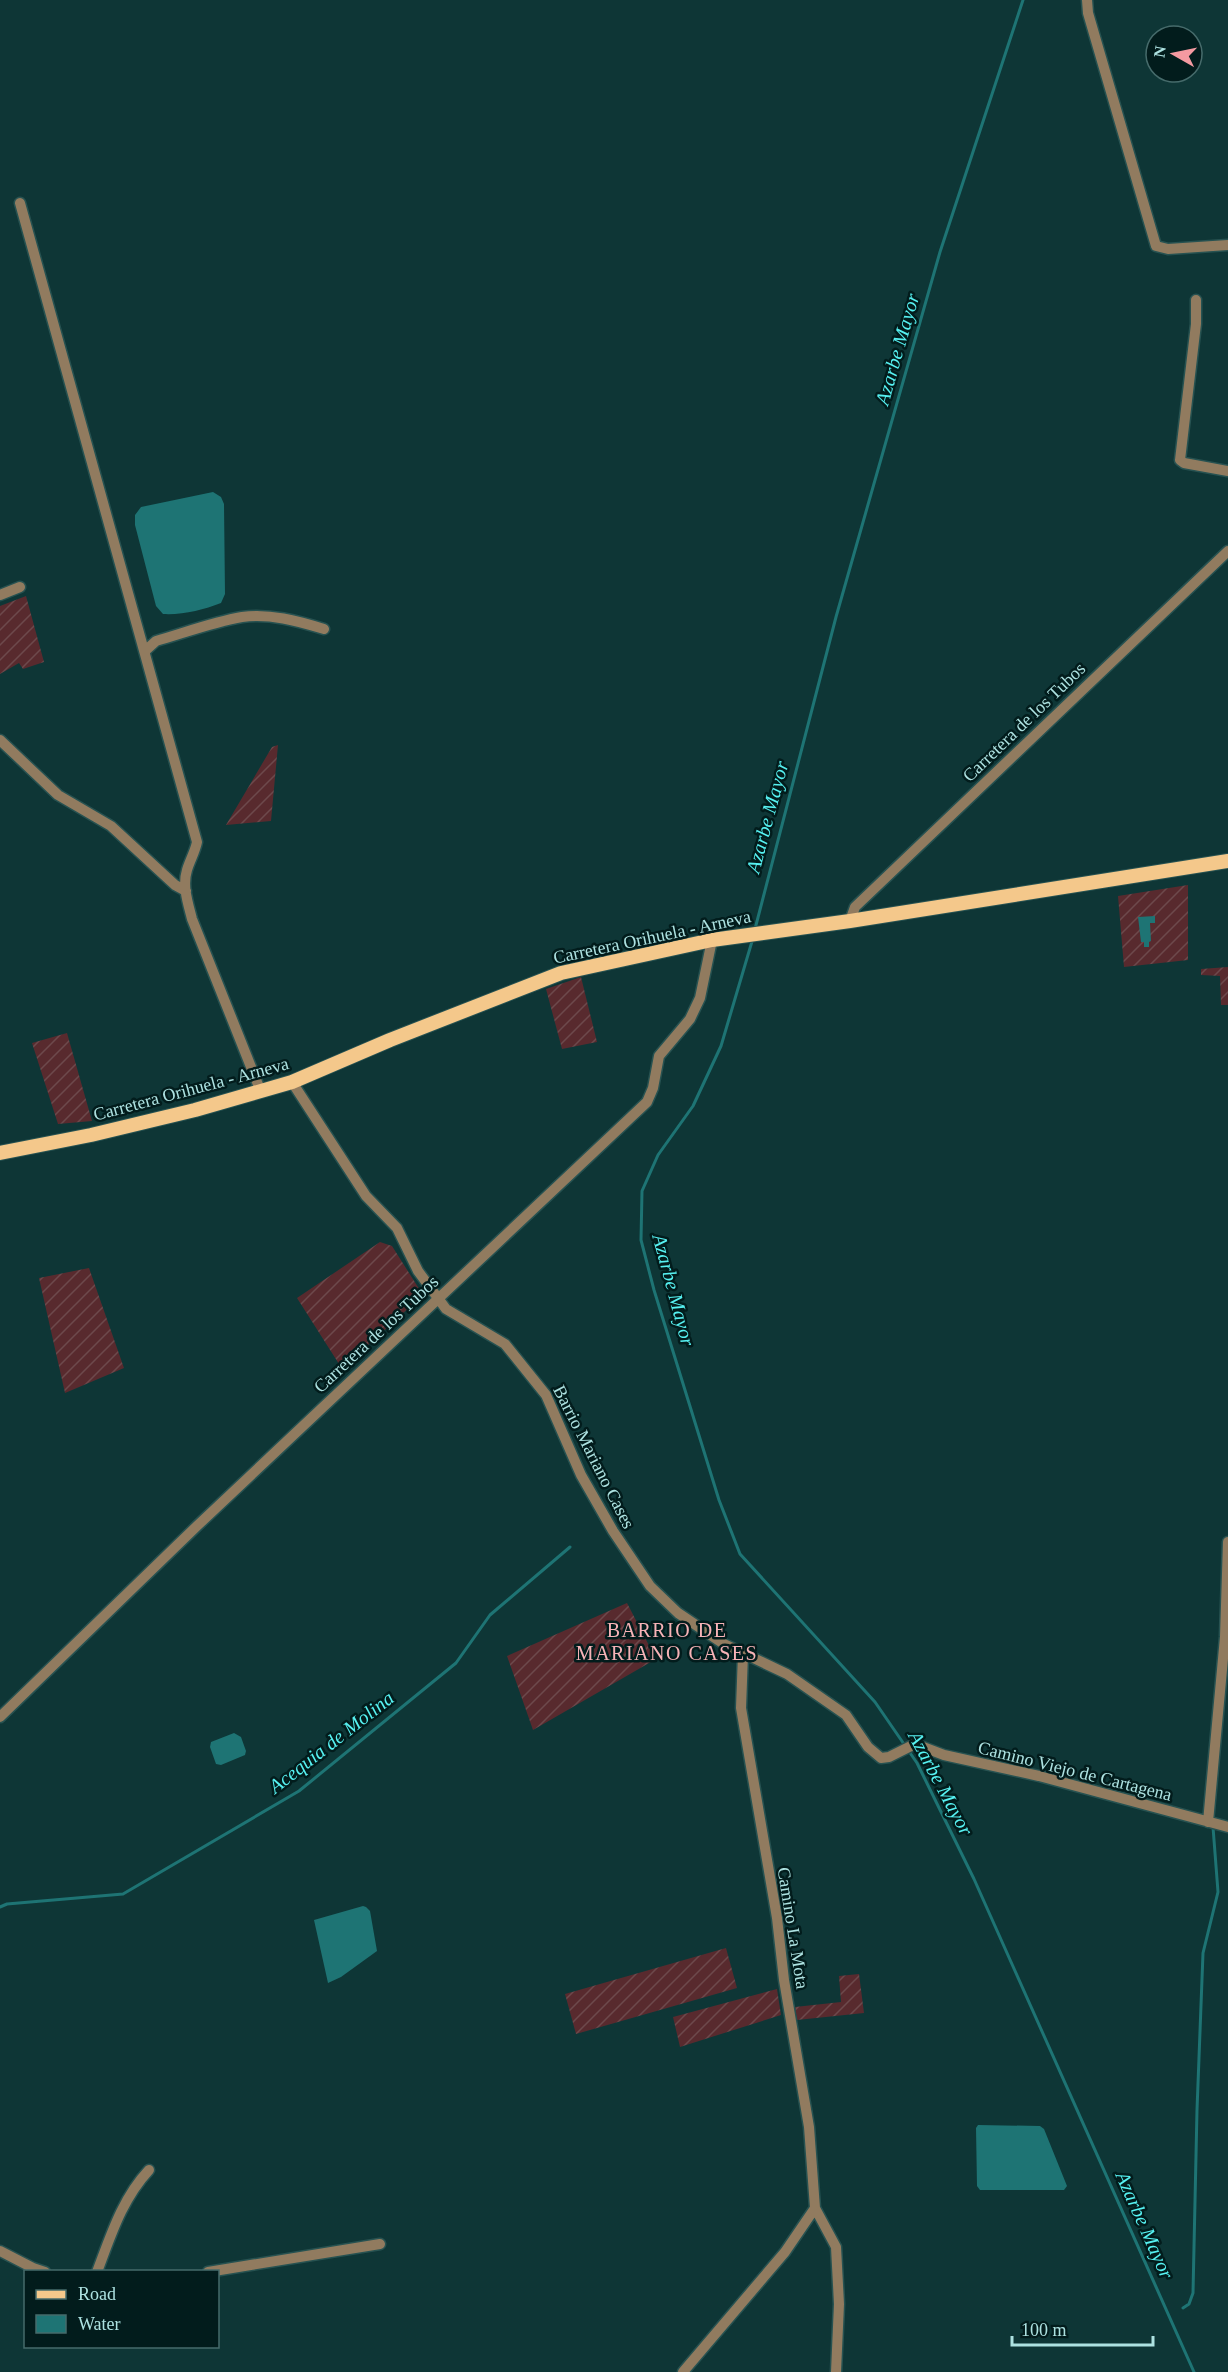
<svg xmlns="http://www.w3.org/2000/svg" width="1228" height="2372" font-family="'Times New Roman',serif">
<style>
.garden{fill:url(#garden-furrows)}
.water{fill:#1e7474}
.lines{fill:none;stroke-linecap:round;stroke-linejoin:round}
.stream{stroke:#1e7474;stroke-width:3}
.minor-casing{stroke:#275251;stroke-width:13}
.major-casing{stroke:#275251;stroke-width:16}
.minor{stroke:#917b5f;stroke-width:10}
.major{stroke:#f4c88b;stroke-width:14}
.labels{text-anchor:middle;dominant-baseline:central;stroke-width:5;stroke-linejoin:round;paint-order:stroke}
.street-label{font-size:18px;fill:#ade2e1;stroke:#021c1c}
.water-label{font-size:20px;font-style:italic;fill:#56f1f1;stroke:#021c1c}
.neighbourhood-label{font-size:20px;letter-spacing:1.5px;fill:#f7b3b7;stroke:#021c1c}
</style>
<defs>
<pattern id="garden-furrows" width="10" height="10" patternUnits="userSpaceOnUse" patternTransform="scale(1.5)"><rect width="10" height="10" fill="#582a2e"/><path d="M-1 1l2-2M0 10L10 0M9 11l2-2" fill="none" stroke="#6d494c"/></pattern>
</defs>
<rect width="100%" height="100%" fill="#0e3636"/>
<!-- garden -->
<path class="garden" d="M26 596 44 662 23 669 19 663 0 674V606Z
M278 745 271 821 226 825 272 747Z
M1188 885V960L1124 967 1118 896Z
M1228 967V1005H1221L1220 976 1201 975V969Z
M581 977 597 1042 562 1049 546 989Z
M67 1033 92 1121 58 1124 32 1043Z
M380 1242 392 1246 423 1295 346 1365 339 1364 297 1298Z
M89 1268 124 1368 65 1393 39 1278Z
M627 1603 656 1659 533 1730 507 1656Z
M726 1948 737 1988 576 2034 565 1994Z
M859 1974 864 2013 797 2020 795 2007 841 2002 839 1976Z
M777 1989 781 2015 680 2047 673 2017Z"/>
<!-- water -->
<path class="water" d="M213 492 221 497 224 504 225 594 221 603C203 610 183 615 163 614L156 606 135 525V515L141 507Z
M1155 916V923H1150L1151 941 1149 942V947H1144V942H1141L1138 917Z
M234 1733 241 1737 246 1751 245 1755 221 1765 216 1764 210 1747 211 1742Z
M363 1906 366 1907 370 1911 377 1951 341 1977 328 1983 314 1920Z
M978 2125 1040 2126 1044 2129 1067 2186 1064 2190H980L977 2186 976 2128Z"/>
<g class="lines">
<!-- stream -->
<path class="stream" d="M755 929 836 617 940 252 1023 0
M753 938 721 1046 693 1106 658 1155 642 1191 641 1240 654 1290 719 1500 740 1554 875 1702 917 1763 974 1879 1194 2372
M0 1907 7 1904 123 1894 299 1791 456 1663 490 1615 570 1547
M1183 2308 1189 2304 1193 2293 1197 2110 1203 1953 1218 1892 1213 1827"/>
<!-- minor casing -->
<g class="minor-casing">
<path id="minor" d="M1087 0 1088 13 1156 246 1168 249 1228 245
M20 203 197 842C195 852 190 860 187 870 182 886 188 903 192 919L261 1092
M1196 300V324L1180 460 1184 463 1228 471
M0 595 20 587
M145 651 156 641C184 633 213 622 242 617 269 613 298 621 324 629
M0 740 58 795 111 826 175 885 186 891
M850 921 855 907 1228 551
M292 1082 366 1196 397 1228 418 1271 446 1309 505 1344 546 1395 581 1475 613 1531 650 1586 678 1613 724 1644 787 1674 846 1715 868 1747 881 1758 889 1757 913 1745 923 1747 944 1755 1039 1776 1228 1827
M743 1654 741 1708 777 1918 784 1980 809 2127 815 2208 836 2247 839 2304 836 2372
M0 1717 198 1525 647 1102 653 1088 659 1056 690 1019 700 998 712 940
M1208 1822 1225 1637 1228 1542
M0 2251 33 2268 45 2272
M97 2272C111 2235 122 2199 149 2170
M208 2272 380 2244
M683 2372 785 2252 815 2208"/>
</g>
<!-- major casing -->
<g class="major-casing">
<path id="major" d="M0 1153 91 1135 195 1110 292 1082 390 1040 561 973 712 940 850 921 1228 861"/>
</g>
<!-- minor -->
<use href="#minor" class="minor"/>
<!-- major -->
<use href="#major" class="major"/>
</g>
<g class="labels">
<!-- street labels -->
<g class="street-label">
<text transform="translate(1024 722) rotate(-44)">Carretera de los Tubos</text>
<text transform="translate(652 937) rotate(-12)">Carretera Orihuela - Arneva</text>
<text transform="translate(191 1089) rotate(-15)">Carretera Orihuela - Arneva</text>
<text transform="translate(376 1334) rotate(-43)">Carretera de los Tubos</text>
<text transform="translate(594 1457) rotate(63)">Barrio Mariano Cases</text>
<text transform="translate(1075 1771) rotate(14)">Camino Viejo de Cartagena</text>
<text transform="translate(793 1928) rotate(81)">Camino La Mota</text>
</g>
<!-- water labels -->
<g class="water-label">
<text transform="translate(897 349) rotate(-74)">Azarbe Mayor</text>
<text transform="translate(767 817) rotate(-75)">Azarbe Mayor</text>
<text transform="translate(674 1290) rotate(75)">Azarbe Mayor</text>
<text transform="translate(331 1742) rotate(-38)">Acequia de Molina</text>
<text transform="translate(941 1783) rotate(62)">Azarbe Mayor</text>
<text transform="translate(1145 2225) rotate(66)">Azarbe Mayor</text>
</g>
<!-- neighbourhood labels -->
<g class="neighbourhood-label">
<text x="667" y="1630">BARRIO DE<tspan x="667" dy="23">MARIANO CASES</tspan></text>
</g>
</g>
<!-- legend -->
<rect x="24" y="2270" width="195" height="78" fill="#021c1c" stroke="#466b6b" stroke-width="1.5"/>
<rect x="36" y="2290" width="30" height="9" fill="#f4c88b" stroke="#466b6b" stroke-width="1.5"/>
<text x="78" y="2300" font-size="18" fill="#ade2e1">Road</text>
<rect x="36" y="2315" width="30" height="18" fill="#1e7474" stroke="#466b6b" stroke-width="1.5"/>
<text x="78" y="2330" font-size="18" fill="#ade2e1">Water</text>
<!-- north arrow -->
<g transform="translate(1174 54) rotate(279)"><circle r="28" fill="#021c1c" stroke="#466b6b" stroke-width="1.5"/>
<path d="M0-4.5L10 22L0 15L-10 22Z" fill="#f49aa1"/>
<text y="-9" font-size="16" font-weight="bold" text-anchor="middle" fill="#ade2e1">N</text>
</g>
<!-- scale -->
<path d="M1012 2336v9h141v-9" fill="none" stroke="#ade2e1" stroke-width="3"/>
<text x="1021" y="2336" font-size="18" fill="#ade2e1" stroke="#021c1c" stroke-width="4.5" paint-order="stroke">100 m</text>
</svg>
